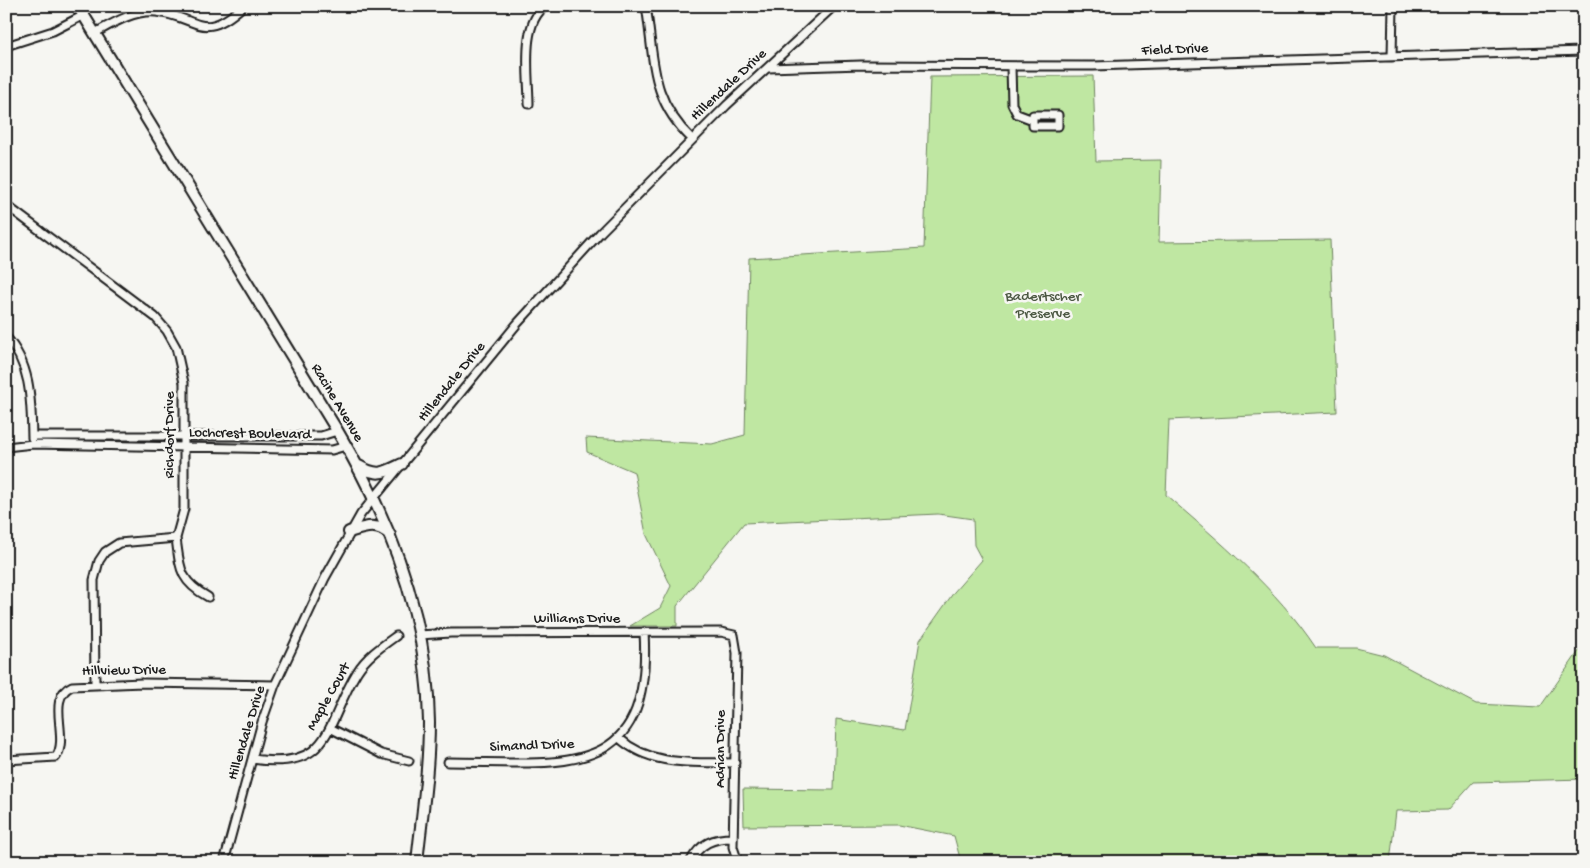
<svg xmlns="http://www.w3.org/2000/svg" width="1590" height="868" font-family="'Gochi Hand',sans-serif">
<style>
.green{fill:#bfe7a2;stroke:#6e825f}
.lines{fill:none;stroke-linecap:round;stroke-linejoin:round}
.minor-casing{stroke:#1c1c1c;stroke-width:11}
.secondary-casing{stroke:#1c1c1c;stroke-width:14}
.minor{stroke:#f6f6f2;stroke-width:7}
.secondary{stroke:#f6f6f2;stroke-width:10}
.labels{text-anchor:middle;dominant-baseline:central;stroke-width:5;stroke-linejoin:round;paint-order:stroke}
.street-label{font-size:15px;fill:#1c1c1c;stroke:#f6f6f2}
.park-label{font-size:15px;fill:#4d5944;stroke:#f6f6f2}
</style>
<rect width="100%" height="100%" fill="#f6f6f2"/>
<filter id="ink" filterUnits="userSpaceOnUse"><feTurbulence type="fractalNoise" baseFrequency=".02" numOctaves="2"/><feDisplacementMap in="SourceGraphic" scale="10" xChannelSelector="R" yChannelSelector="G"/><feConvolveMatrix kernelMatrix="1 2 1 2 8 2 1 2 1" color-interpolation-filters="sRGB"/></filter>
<g filter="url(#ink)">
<!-- green -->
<path class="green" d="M1093 76 1096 161 1161 160 1159 242 1330 240 1337 412 1169 420 1166 495C1219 541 1277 589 1316 648H1356L1384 655 1476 704 1540 707 1584 644V779L1473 782 1448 810 1396 811 1390 862H961L954 836 899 825 744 826 743 789 834 790 836 719 905 730 920 640 954 592 982 560 974 545 973 519 938 514 744 523 677 606V626H630L660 608 671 586 646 534 634 472 587 452 586 438 712 444 745 435 749 258 924 248 930 77Z"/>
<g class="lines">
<!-- minor casing -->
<g class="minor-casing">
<path id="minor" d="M646 6C655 60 649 98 692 139
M95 33C113 23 134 10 156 12 197 16 202 44 243 6
M6 46 53 31 84 15
M1392 57 1393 6
M1011 67 1012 104 1017 114 1033 120V115H1058V126H1033V120
M768 68 861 65 1093 66 1584 51
M529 104C529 77 520 22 546 6
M6 205 155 317 167 331 176 347 184 383V509L176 538 119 543 105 552 99 561 94 580 95 684
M6 337C32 365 31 403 32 438
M32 436H321L337 431
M6 447 33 444 332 450 346 446
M176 538C180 568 179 581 208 597
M419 635 451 633 721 632 734 635 737 653 733 847 738 862
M330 728 381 754 409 761
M619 738C651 767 694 762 735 763
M252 759C333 771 324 726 357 672 366 657 382 646 396 636
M6 760 56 757C70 737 45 698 72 686L142 683 275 685
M448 762C560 762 653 784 644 632
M224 862 262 722 275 685 325 578 361 514 517 324 600 233 727 105 834 6
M690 862C700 843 713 838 733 838
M894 862H905"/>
</g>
<!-- secondary casing -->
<g class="secondary-casing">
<path id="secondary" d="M78 6 338 432C391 521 428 618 429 722 429 769 422 815 417 862
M359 466C378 477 383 473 402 464
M349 532C365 527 377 522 390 535"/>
</g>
<!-- minor -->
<use href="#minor" class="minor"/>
<!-- secondary -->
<use href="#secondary" class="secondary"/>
</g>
</g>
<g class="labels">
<!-- street labels -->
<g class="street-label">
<text transform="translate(1175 50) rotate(-2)">Field Drive</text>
<text transform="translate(729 85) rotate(-43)">Hillendale Drive</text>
<text transform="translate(452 382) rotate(-51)">Hillendale Drive</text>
<text transform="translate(337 403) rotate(59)">Racine Avenue</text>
<text transform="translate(250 434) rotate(1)">Lochcrest Boulevard</text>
<text transform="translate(170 435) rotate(-90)">Richdorf Drive</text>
<text x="577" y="619">Williams Drive</text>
<text transform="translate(124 671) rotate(-1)">Hillview Drive</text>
<text transform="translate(329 697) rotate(-61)">Maple Court</text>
<text transform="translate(247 733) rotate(-73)">Hillendale Drive</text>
<text transform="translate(532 746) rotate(-2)">Simandl Drive</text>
<text transform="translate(721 749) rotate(-90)">Adrian Drive</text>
</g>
<!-- park labels -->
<g class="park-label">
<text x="1043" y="297">Badertscher<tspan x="1043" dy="17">Preserve</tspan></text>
</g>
</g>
<!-- margin -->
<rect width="1590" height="868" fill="none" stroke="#f6f6f2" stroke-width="25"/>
<rect x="12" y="12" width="1565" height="843" fill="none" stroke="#1c1c1c" stroke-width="2" filter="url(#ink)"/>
</svg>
